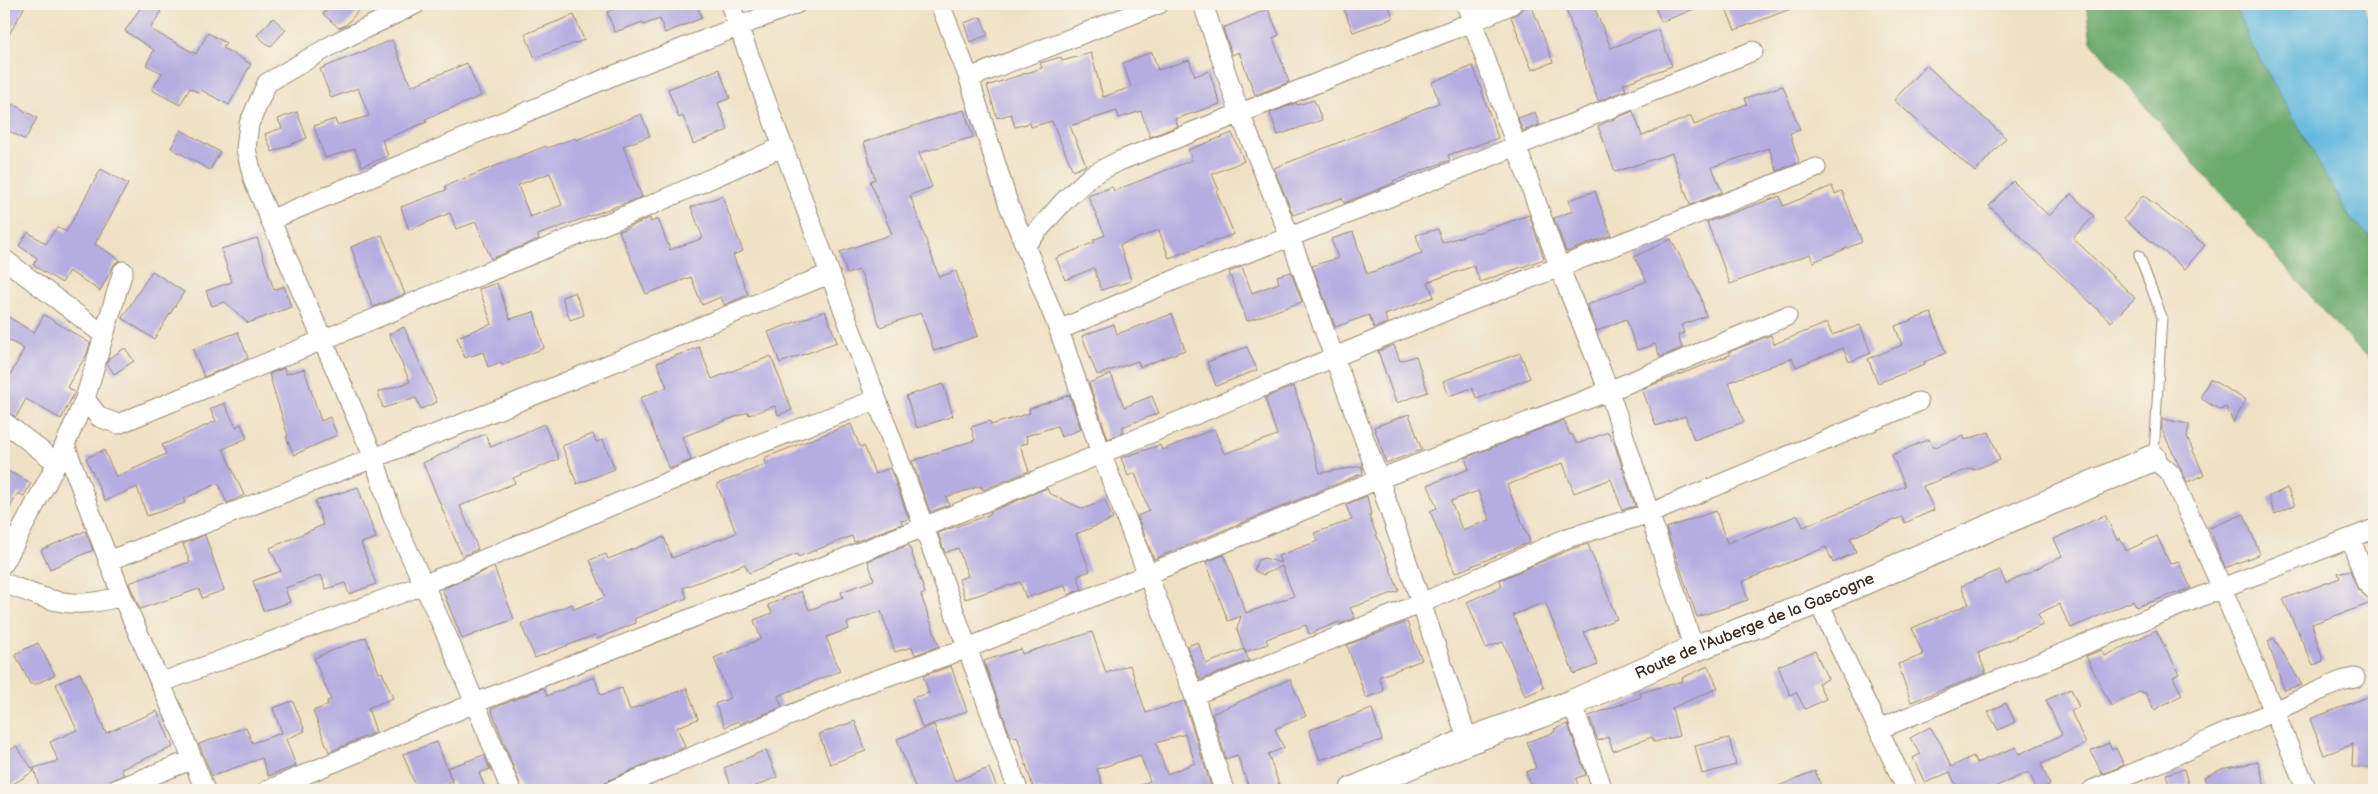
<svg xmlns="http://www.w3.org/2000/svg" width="2378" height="794" font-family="'Balsamiq Sans',sans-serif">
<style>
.forest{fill:#6aaa6d;stroke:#526a46}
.water{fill:#61b7de;stroke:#4e707e}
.building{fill:#b5ade1;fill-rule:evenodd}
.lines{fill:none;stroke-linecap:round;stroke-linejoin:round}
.lane-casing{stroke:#958671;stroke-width:11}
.street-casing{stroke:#958671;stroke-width:21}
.secondary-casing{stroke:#958671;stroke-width:28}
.lane{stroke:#fff;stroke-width:9}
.street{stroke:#fff;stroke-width:19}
.secondary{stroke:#fff;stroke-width:26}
.labels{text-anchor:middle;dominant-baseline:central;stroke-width:4;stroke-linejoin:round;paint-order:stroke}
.street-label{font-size:16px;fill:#3b2a1e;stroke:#f7f3e8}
</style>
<rect width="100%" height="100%" fill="#f7f3e8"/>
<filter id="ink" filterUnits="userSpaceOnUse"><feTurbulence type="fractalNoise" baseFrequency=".02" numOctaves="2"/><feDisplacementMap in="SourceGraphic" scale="10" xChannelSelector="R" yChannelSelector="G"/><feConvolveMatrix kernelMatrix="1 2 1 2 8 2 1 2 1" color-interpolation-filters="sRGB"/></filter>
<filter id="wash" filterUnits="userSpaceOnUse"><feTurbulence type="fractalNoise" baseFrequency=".0096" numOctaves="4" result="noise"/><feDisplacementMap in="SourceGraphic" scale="20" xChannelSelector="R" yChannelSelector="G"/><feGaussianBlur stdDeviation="1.12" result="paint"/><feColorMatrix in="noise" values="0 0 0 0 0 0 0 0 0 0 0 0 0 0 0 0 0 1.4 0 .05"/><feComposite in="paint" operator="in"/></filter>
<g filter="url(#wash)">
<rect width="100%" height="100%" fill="#efe1c4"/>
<!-- forest -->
<path class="forest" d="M2086 4H2234L2249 40 2350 218 2374 240V363L2338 327 2159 123 2091 41Z"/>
<!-- water -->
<path class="water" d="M2234 4H2362L2374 32V240L2350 218 2249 40Z"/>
<g id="blocks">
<!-- building -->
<path class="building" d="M4 4H26L4 44Z
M143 4H149L161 12 150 29 196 54 208 33 226 43 223 48 251 64 229 105 201 90 199 93 190 88 180 105 152 90 162 73 146 65 154 50 125 31Z
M332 4H364L346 25 339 28 323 14Z
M627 4H696L702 18 665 33 660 19 643 25V22L615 32 607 12Z
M1342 4H1388L1393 18 1353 32Z
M1531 4 1553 62 1532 70 1511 17Z
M1564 4H1593L1611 48 1658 30 1672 66 1623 84 1626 90 1598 101Z
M1654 4H1704L1705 5 1661 22Z
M1724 4H1801V5L1735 30Z
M1268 9 1279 35 1273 38 1289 82 1255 95 1239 52 1232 55 1223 28Z
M574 15 584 40 535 58 525 34Z
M981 17 988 35 970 42 964 23Z
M273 18 286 30 270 47 257 35Z
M392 40 411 86 467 63 481 96 425 119 427 122 382 140 388 156 362 166 355 149 325 158 314 126 335 119 337 125 369 116 358 88 331 98 320 69Z
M1152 52 1158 70 1189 60 1195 76 1209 71 1220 104 1175 119 1178 126 1150 137 1141 111 1119 118 1117 111 1070 126 1086 165 1073 171 1052 121 1031 127 1030 123 1015 127 1011 114 997 118 987 86 1042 68 1040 63 1061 57 1062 61 1091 53 1103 97 1131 87 1123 63Z
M1926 65 2006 138 1975 172 1894 100Z
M1473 66 1498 138 1448 155 1450 160 1393 181 1394 183 1344 203 1342 198 1293 215 1274 168 1439 103 1432 82Z
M719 69 730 98 718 103 728 130 693 144 683 116 679 118 668 89Z
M1783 86 1800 130 1790 133 1799 162 1777 171 1769 148 1712 167 1722 192 1690 205 1672 153 1615 172 1598 126 1633 111 1642 136 1691 116 1694 125 1747 104 1745 98Z
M1314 100 1322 120 1278 135 1270 113 1296 103 1297 105Z
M13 104 37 118 25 140 4 128V121Z
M964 110 973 137 919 153 932 187 910 195 939 277 956 271 978 336 934 351 921 313 880 327 862 275 859 270 847 274 840 252 892 234 870 181 875 179 864 142Z
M297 112 307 138 272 152 265 134 282 128 278 119Z
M1535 112 1539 125 1523 131 1518 118Z
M641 114 650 136 623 146 642 197 538 235 539 239 491 259 476 222 456 229 450 213 409 230 401 207 446 190 445 186 546 146 547 148 575 138 576 140ZM550 173 562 205 530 217 518 185Z
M181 130 220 152 210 170 171 148Z
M1232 133 1244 161 1212 174 1219 190 1216 191 1234 234 1169 258 1159 230 1120 245 1131 281 1101 290 1094 268 1065 280 1056 258 1095 242 1093 240 1105 235 1088 196 1112 187 1114 191 1192 160 1188 150Z
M101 169 128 184 95 244 120 260 115 263 100 291 69 271 62 283 33 265 37 258 19 246 28 232 46 244 57 227 66 232Z
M2013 181 2049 216 2071 194 2094 216 2073 238 2135 298 2111 322 1989 206Z
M1832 186 1835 194 1842 191 1862 242 1813 262 1810 254 1730 284 1707 222 1780 196 1783 206Z
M1595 191 1611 235 1566 252 1554 218 1573 211 1569 200Z
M2143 195 2205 245 2185 269 2124 219Z
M722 196 743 251 733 255 748 295 724 305 721 297 702 305 691 277 646 294 619 231 650 218 651 222 658 219 670 250 703 238 691 207Z
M1529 215 1544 259 1480 282 1474 266 1428 282 1434 297 1385 315 1387 323 1374 328 1369 315 1335 327 1312 266 1338 258 1331 239 1353 232 1367 274 1422 253 1416 235 1438 229 1442 243 1476 232 1477 233Z
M382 235 405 294 373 307 351 247Z
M257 238 274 290 284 286 291 307 248 323 225 302 212 306 206 291 232 282 221 249Z
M1671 239 1700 295 1706 316 1681 325 1684 333 1678 335 1682 348 1660 357 1655 344 1637 350 1626 319 1597 331 1587 305 1647 281 1634 257Z
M1242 267 1252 293 1279 283 1277 276 1291 272 1302 302 1247 321 1229 272Z
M152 271 184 292 154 339 122 318Z
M497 283 510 319 534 312 544 348 502 365 501 362 488 367 483 352 465 358 457 337 492 324 479 289Z
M575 292 584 315 570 320 562 297Z
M825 311 837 342 780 363 768 332Z
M1931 313 1946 353 1924 362 1925 365 1878 383 1868 359 1902 345 1895 326Z
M4 314 34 333 44 315 90 343 87 354 67 387 75 392 61 419 26 399 16 417 4 411V387L24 349 4 337Z
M1172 314 1185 350 1140 367 1138 361 1097 375 1082 336 1114 324 1117 334Z
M1827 323 1832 335 1860 325 1871 353 1849 362 1843 348 1796 367 1792 358 1729 382 1744 422 1694 440 1685 416 1656 426 1642 389 1730 355 1729 352 1771 335 1774 344Z
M404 327 437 402 421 409 416 398 383 408 378 392 410 382 389 334Z
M238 332 248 358 204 377 193 349Z
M1394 345 1400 361 1416 356 1428 392 1396 403 1378 351Z
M699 347 712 379 771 356 792 410 778 415 775 406 749 415 748 412 682 437 691 460 669 469 640 398 667 387 657 363Z
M1247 347 1257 370 1216 386 1207 362Z
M125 348 134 361 114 374 107 363 109 358Z
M1520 353 1530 378 1477 399 1472 388 1449 396 1443 381Z
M284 368 286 374 304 369 321 421 330 417 337 435 294 455 286 437 288 436 269 374Z
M1111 374 1124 407 1152 396 1159 413 1122 427 1124 432 1108 439 1089 383Z
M2210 379 2246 400 2233 422 2226 407 2220 410 2202 399V393Z
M943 384 953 416 917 428 906 396Z
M1294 386 1320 473 1362 466 1363 473 1154 559 1137 516 1149 511 1135 473 1128 476 1121 458 1160 445 1162 450 1214 429 1224 454 1277 435 1265 398Z
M1069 395 1081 429 1061 437 1057 426 1026 436 1028 443 1020 445 1029 471 983 490 981 486 946 497 949 505 930 512 912 461 975 440 971 427 990 421 991 425 1030 413 1029 409Z
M224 403 236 427 241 424 247 438 223 449 244 495 227 503 218 483 184 499 185 503 147 516 137 487 105 501 86 458 104 450 116 477 166 454 162 445 216 421 210 409Z
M1409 414 1422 450 1386 463 1374 427Z
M2162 419 2189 424 2187 437 2204 475 2187 482 2162 430Z
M1564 420 1570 435 1572 434 1577 444 1608 432 1615 445 1635 506 1622 510 1611 479 1574 493 1563 463 1507 485 1530 542 1455 573 1430 511 1437 508 1428 485 1469 469 1465 458ZM1478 491 1490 520 1462 530 1451 501Z
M544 424 559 459 513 478 515 483 460 506 478 549 462 556 423 463 485 434 491 447Z
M851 424 860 447 864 446 875 474 890 468 909 519 901 521 902 524 854 542 852 536 798 557 797 554 749 573 745 564 683 588 687 598 634 619 636 623 596 639 595 635 535 658 521 624 572 604 574 609 605 597 590 560 606 554 608 559 664 537 672 558 736 533 717 484 767 464 764 458Z
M1989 432 2000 460 1973 470 1972 468 1923 486 1934 510 1905 523 1902 517 1850 538 1856 552 1833 563 1826 547 1742 582 1748 600 1697 617 1666 528 1716 511 1727 543 1798 515 1803 527 1905 486 1892 455 1929 439 1933 448 1964 436 1965 440Z
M593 434 596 442 603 440 615 469 577 484 562 446Z
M4 469 31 483 24 496 18 493 4 519Z
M358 487 376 538 361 543 376 584 349 594 345 583 326 589 321 575 285 588 290 602 263 611 253 581 281 571 270 548 323 525 315 501Z
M1047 488 1049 493 1083 509 1105 500 1113 519 1076 534 1090 571 1077 576 1082 589 1068 595 1065 585 1026 598 1020 582 965 599 959 579 968 576 958 548 945 553 938 533 991 514 990 512Z
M2287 488 2295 505 2275 514 2268 497Z
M1367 496 1371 515 1369 516 1399 591 1350 608 1355 618 1340 624 1339 622 1309 634 1306 625 1266 639 1268 644 1245 652 1237 629 1241 616 1228 621 1206 562 1224 555 1246 613 1294 596 1282 566 1263 575 1254 570 1258 560 1264 558 1281 563 1278 556 1318 541 1314 533 1352 520 1346 505Z
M2244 514 2260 554 2225 568 2209 528Z
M2105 515 2117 540 2120 538 2126 551 2157 536 2170 564 2178 561 2191 588 2136 607 2133 601 2071 628 2059 604 2038 614 2043 625 1978 653 1986 673 1911 702 1898 664 1923 655 1912 628 1969 604 1961 586 2000 570 2006 584 2062 556 2054 539Z
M85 531 93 550 50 569 41 550Z
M205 535 224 590 202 598 199 589 140 609 129 583 190 562 183 544Z
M1588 544 1617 619 1584 632 1598 665 1574 674 1545 602 1513 615 1544 688 1525 696 1503 642 1486 648 1467 602 1502 586 1500 580 1571 549Z
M909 545 925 593 921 595 939 646 915 655 912 647 895 652 881 611 847 623 849 629 826 637 840 671 778 696 782 707 740 724 738 721 725 727 715 704 730 698 714 658 761 639 754 620 772 613 768 605 801 591 809 610 843 597 841 592 874 580 868 561Z
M494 567 514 619 462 639 442 589Z
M2350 570 2358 590 2374 602 2312 624 2323 661 2313 665 2283 599 2340 578 2338 573Z
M1407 622 1422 660 1379 677 1384 691 1366 698 1347 645Z
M2156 630 2179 674 2173 677 2182 695 2154 710 2145 692 2142 693 2141 691 2111 706 2086 656 2102 650 2105 656Z
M1092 632 1106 673 1130 665 1146 713 1184 701 1212 790H1129L1150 781 1140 755 1097 769 1104 790H1034L1017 736 1011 738 984 661 1021 649 1022 654ZM1185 734 1195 763 1167 774 1156 743Z
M366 637 379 673 382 672 393 698 368 708 376 732 329 752 313 711 328 705 327 701 331 700 314 658Z
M2274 638 2302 685 2284 690 2268 641Z
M1198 642 1206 664 1244 649 1249 661 1200 680 1187 646Z
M38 643 55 675 36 684H30L15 654Z
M1815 651 1828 679 1818 683 1826 699 1805 709 1796 692 1790 695 1778 666Z
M951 666 967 711 922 728 912 698 929 693 923 676Z
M1708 666 1718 688 1672 708 1679 736 1654 742 1652 737 1613 751 1608 737 1598 741 1589 716 1641 697 1640 693 1683 681 1682 678Z
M80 673 106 733 157 711 173 747 121 769 124 775 107 783 104 790H40L34 768 58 761 50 742 77 730 56 684Z
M594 677 601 695 622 688 630 710 687 688 698 719 677 727 685 747 609 780 603 786 593 790H522L491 709 544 688 547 696Z
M1290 679 1306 716 1275 729 1284 748 1268 754 1281 790H1250L1237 755 1226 759 1212 714Z
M2071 689 2079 707 2071 711 2086 744 2041 764 2050 785 2037 790 2029 772 1987 790H1958L1950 772 1925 783 1913 758 1920 754 1910 738 1930 727 1941 744 1951 767 1973 756 1976 763 2016 747 2019 754 2062 735 2046 700Z
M2370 696 2372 737 2370 767H2352L2353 744 2324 755 2310 719Z
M293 701 305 731 286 739 296 766 268 776 262 758 212 776 199 744 246 727 252 743 282 733 273 708Z
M2006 703 2015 722 1998 730 1988 712Z
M1372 709 1382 740 1320 760 1309 730Z
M855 721 866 751 830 764 819 734Z
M1568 724 1586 775 1576 778 1579 790H1533L1526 772 1536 768 1527 742 1555 732 1554 729Z
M934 725 955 781 989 768 998 790H916L897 739Z
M1729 738 1736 765 1702 774 1695 746Z
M437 742 452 781 427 790H417L403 754Z
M2109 743 2112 750 2116 748 2124 765 2102 774 2091 751Z
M16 746 34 771 4 790V755Z
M766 750 777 777 747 790H733L724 768Z
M484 755 490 769 479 773 486 790H456L447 768Z
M2258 762 2266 790H2209L2204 777 2222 769Z
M2184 769 2188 784 2170 789 2166 774Z
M1815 771 1823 790H1769Z"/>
</g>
</g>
<g filter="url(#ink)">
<use href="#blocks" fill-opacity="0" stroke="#958671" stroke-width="1"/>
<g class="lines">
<!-- lane casing -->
<g class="lane-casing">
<path id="lane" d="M2139 255 2162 317 2154 455"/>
</g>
<!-- street casing -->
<g class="street-casing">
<path id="street" d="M416 4 339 41 267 83 249 124 246 149 254 182 374 458 392 515 447 636 511 790
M730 4 924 527 1018 790
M940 4 969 78 1008 203 1059 330 1101 453 1194 695 1224 790
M1203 4 1240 114 1290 237 1379 479 1468 741
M1466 4 1560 269 1609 391 1694 649
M969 78 1159 4
M270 220 612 76 796 4
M1026 244 1064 201 1092 175 1119 161 1472 22 1512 4
M4 259 104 335
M1059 330 1179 278 1290 237 1753 51
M85 399 99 417 118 424 649 206 784 146
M4 422 57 463
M65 445 122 596 178 723 205 790
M2153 458 2171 474 2222 588 2374 529
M2351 539 2366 582 2374 590
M108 561 510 405 829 274
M4 563 57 463 85 399 123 271
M4 583C52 601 70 611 122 596
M1818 601 1907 790
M160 683 423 585 746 449 875 400
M1194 695 1422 603 1567 538 1651 513 1918 402
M1572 703 1603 790
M1879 729 2222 588 2307 790
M115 790 191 760
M268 790 475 703 924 527 1448 310 1816 168
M613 790 862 685 968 648 1379 479 1609 391 1787 316
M2092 790 2156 764 2341 681 2355 678"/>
</g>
<!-- secondary casing -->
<g class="secondary-casing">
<g id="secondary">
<path id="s1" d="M1353 790 1468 741 1572 703 1694 649 1818 601 2153 458"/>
</g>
</g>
<!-- lane -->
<use href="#lane" class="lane"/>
<!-- street -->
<use href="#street" class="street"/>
<!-- secondary -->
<use href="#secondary" class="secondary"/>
</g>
</g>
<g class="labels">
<!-- street labels -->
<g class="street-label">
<text stroke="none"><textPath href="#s1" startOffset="434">Route de l'Auberge de la Gascogne</textPath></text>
</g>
</g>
<!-- margin -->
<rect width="2378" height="794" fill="none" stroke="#f7f3e8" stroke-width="20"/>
</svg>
